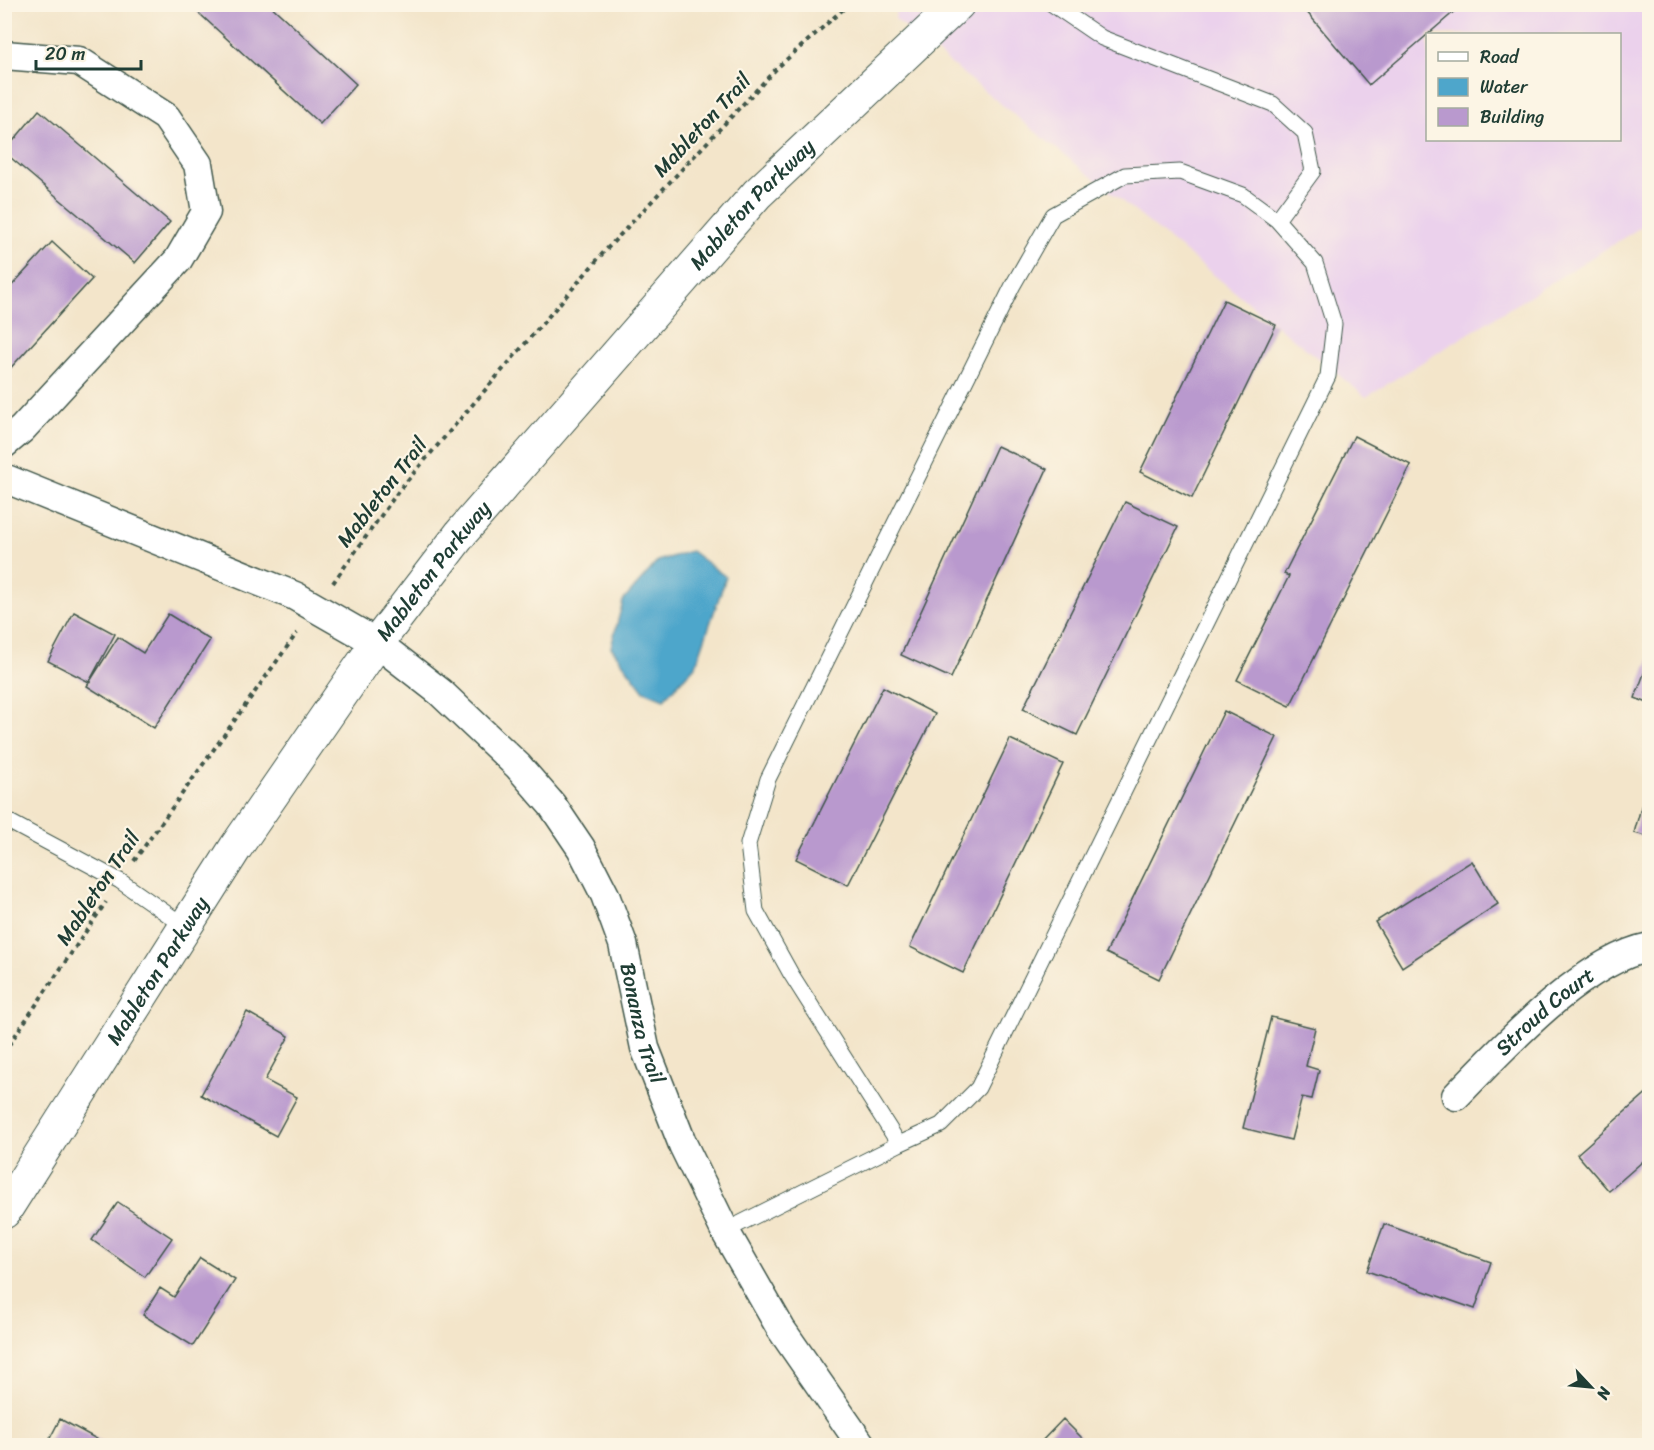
<svg xmlns="http://www.w3.org/2000/svg" width="1654" height="1450" font-family="Sriracha,sans-serif">
<style>
.built{fill:#ebd1ec;fill-rule:evenodd}
.water{fill:#4ea6cb;stroke:#367280;stroke-width:1.5}
.building{fill:#b999ce}
.lines{fill:none;stroke-linecap:round;stroke-linejoin:round}
.lane-casing{stroke:#3f564a;stroke-width:17}
.street-casing{stroke:#3f564a;stroke-width:31}
.secondary-casing{stroke:#3f564a;stroke-width:35}
.path{stroke:#3f564a;stroke-width:4;stroke-dasharray:4.5 4.5;stroke-linecap:butt}
.lane{stroke:#fff;stroke-width:15}
.street{stroke:#fff;stroke-width:28}
.secondary{stroke:#fff;stroke-width:33}
.labels{text-anchor:middle;dominant-baseline:central;stroke-width:4.5;stroke-linejoin:round;paint-order:stroke}
.street-label{font-size:21px;fill:#1f3d34;stroke:#fcf5e5}
</style>
<rect width="100%" height="100%" fill="#fcf5e5"/>
<filter id="ink" filterUnits="userSpaceOnUse"><feTurbulence type="fractalNoise" baseFrequency=".0167" numOctaves="2"/><feDisplacementMap in="SourceGraphic" scale="12" xChannelSelector="R" yChannelSelector="G"/><feConvolveMatrix kernelMatrix="1 2 1 2 8 2 1 2 1" color-interpolation-filters="sRGB"/></filter>
<filter id="wash" filterUnits="userSpaceOnUse"><feTurbulence type="fractalNoise" baseFrequency=".008" numOctaves="4" result="noise"/><feDisplacementMap in="SourceGraphic" scale="24" xChannelSelector="R" yChannelSelector="G"/><feGaussianBlur stdDeviation="1.35" result="paint"/><feColorMatrix in="noise" values="0 0 0 0 0 0 0 0 0 0 0 0 0 0 0 0 0 1.4 0 .05"/><feComposite in="paint" operator="in"/></filter>
<g filter="url(#wash)">
<rect width="100%" height="100%" fill="#f3e5ca"/>
<!-- built -->
<path class="built" d="M897 4 1649 5V222L1366 397 895 19ZM1428 34H1620V140H1428Z"/>
<!-- water -->
<path class="water" d="M691 551 726 577 696 665 664 699 644 691 611 647 623 601 658 561Z"/>
<g id="blocks">
<!-- building -->
<path class="building" d="M189 4H269L356 84 320 124Z
M1300 4H1463L1369 85Z
M39 110 170 222 135 263 4 152Z
M52 242 92 279 4 375V294Z
M1224 300 1276 325 1192 498 1140 472Z
M1354 436 1411 465 1290 706 1237 680 1289 576 1284 574Z
M997 446 1047 469 951 678 901 655Z
M1125 502 1178 527 1077 735 1023 709Z
M74 612 115 634 89 682 48 661Z
M168 614 210 640 154 728 87 686 118 637 143 653Z
M1649 660H1650V704L1635 698Z
M883 687 935 714 848 885 796 859Z
M1224 711 1277 737 1159 979 1106 953Z
M1010 739 1063 764 963 973 910 947Z
M1649 778H1650V837L1634 833Z
M1472 861 1498 904 1402 967 1375 922Z
M247 1012 289 1036 265 1080 297 1097 276 1136 201 1095Z
M1271 1017 1315 1028 1306 1066 1319 1070 1312 1099 1302 1097 1291 1140 1243 1128Z
M1650 1090V1155L1609 1191 1577 1154Z
M118 1202 172 1238 145 1277 92 1240Z
M1384 1224 1491 1262 1475 1309 1367 1271Z
M200 1258 235 1280 193 1346 143 1315 160 1288 174 1297Z
M60 1419 104 1443 102 1446H46Z
M1063 1419 1090 1446H1037Z"/>
</g>
</g>
<g filter="url(#ink)">
<use href="#blocks" fill-opacity="0" stroke="#3f564a" stroke-width="1.5"/>
<g class="lines">
<!-- lane casing -->
<g class="lane-casing">
<path id="lane" d="M4 819 120 881 186 927
M899 1144 941 1125 978 1088 1328 376 1334 324 1315 263 1277 220
M725 1231 899 1144 791 974 756 911 748 844 768 779 1013 285 1053 215 1125 175 1180 172 1243 195 1277 220 1313 171 1305 133 1273 104 1102 38 1052 4"/>
</g>
<!-- street casing -->
<g class="street-casing">
<g id="street">
<path d="M4 55 79 61 166 117 198 164 206 212 178 260 22 429 4 444"/>
<path id="s1" d="M4 478 295 596 377 643 440 692 518 766 552 805 581 848 605 895 623 944 645 1048 683 1145 725 1231 781 1329 862 1446"/>
<path id="s2" d="M1456 1096C1504 1047 1581 961 1650 947"/>
</g>
</g>
<!-- secondary casing -->
<g class="secondary-casing">
<g id="secondary">
<path id="s3" d="M4 1212 236 847 377 643 462 532 757 194 958 4"/>
</g>
</g>
<!-- path -->
<path class="path" d="M333 583 400 489 604 252 777 68 849 4
M134 861 297 633
M4 1052 106 902"/>
<!-- lane -->
<use href="#lane" class="lane"/>
<!-- street -->
<use href="#street" class="street"/>
<!-- secondary -->
<use href="#secondary" class="secondary"/>
</g>
</g>
<g class="labels">
<!-- street labels -->
<g class="street-label">
<text transform="translate(702 125) rotate(-47)">Mableton Trail</text>
<text stroke="none"><textPath href="#s3" startOffset="1258">Mableton Parkway</textPath></text>
<text transform="translate(382 492) rotate(-52)">Mableton Trail</text>
<text stroke="none"><textPath href="#s3" startOffset="772">Mableton Parkway</textPath></text>
<text transform="translate(98 888) rotate(-56)">Mableton Trail</text>
<text stroke="none"><textPath href="#s3" startOffset="286">Mableton Parkway</textPath></text>
<text stroke="none"><textPath href="#s2" startOffset="123">Stroud Court</textPath></text>
<text stroke="none"><textPath href="#s1" startOffset="886">Bonanza Trail</textPath></text>
</g>
</g>
<!-- margin -->
<rect width="1654" height="1450" fill="none" stroke="#fcf5e5" stroke-width="24"/>
<!-- legend -->
<rect x="1426" y="33" width="195" height="108" fill="#fcf5e5" stroke="#a4ab9e" stroke-width="1.5"/>
<rect x="1438" y="52" width="30" height="9" fill="#ffffff" stroke="#a4ab9e" stroke-width="1.5"/>
<text x="1480" y="63" font-size="18" fill="#1f3d34">Road</text>
<rect x="1438" y="78" width="30" height="18" fill="#4ea6cb" stroke="#a4ab9e" stroke-width="1.5"/>
<text x="1480" y="93" font-size="18" fill="#1f3d34">Water</text>
<rect x="1438" y="108" width="30" height="18" fill="#b999ce" stroke="#a4ab9e" stroke-width="1.5"/>
<text x="1480" y="123" font-size="18" fill="#1f3d34">Building</text>
<!-- north arrow -->
<g transform="translate(1591 1387) rotate(116)" stroke="#fcf5e5" stroke-width="4.5" paint-order="stroke">
<path d="M0-4.5L10 22L0 15L-10 22Z" fill="#1f3d34"/>
<text y="-9" font-size="16" font-weight="bold" text-anchor="middle" fill="#1f3d34">N</text>
</g>
<!-- scale -->
<path d="M36 60v9h105v-9" fill="none" stroke="#1f3d34" stroke-width="3"/>
<text x="45" y="60" font-size="18" fill="#1f3d34" stroke="#fcf5e5" stroke-width="4.5" paint-order="stroke">20 m</text>
</svg>
